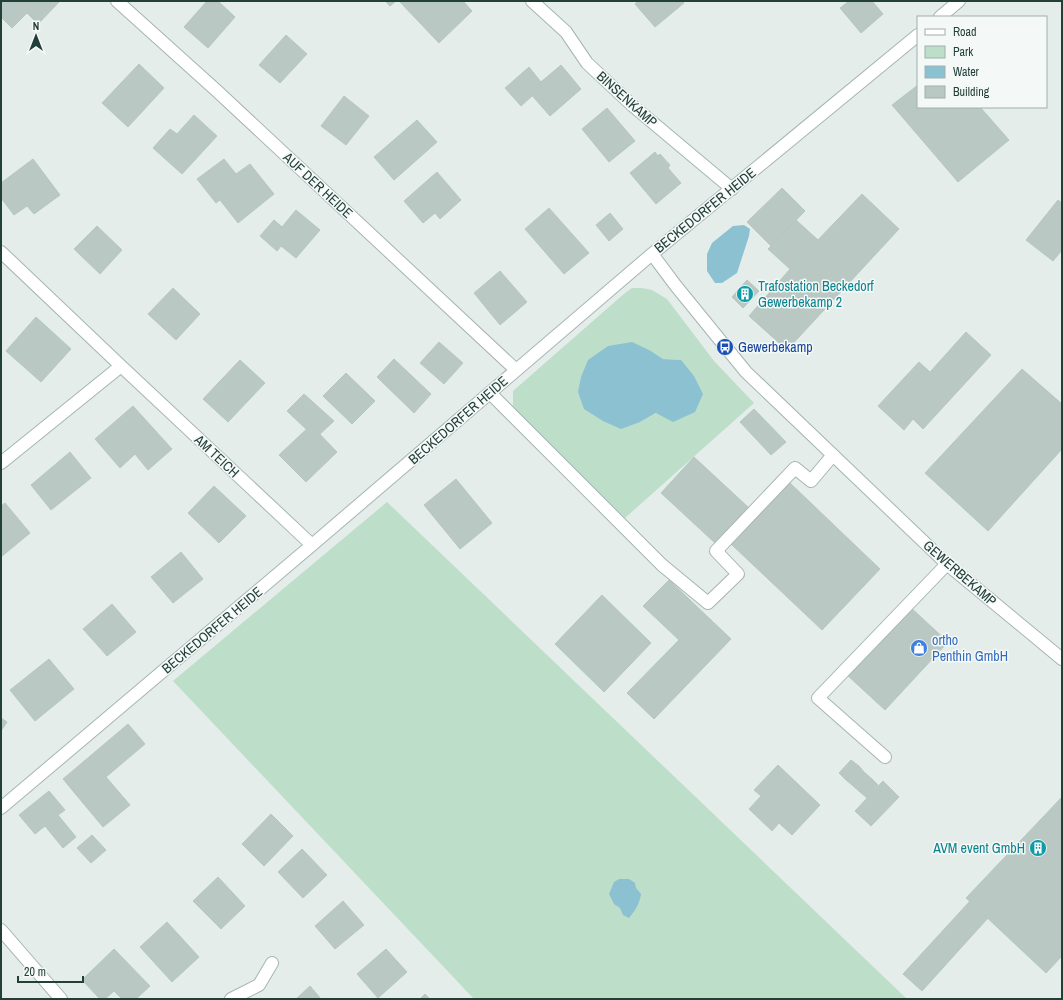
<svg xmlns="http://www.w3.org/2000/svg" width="1063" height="1000" font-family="'Archivo Narrow',sans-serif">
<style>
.green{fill:#bddec9;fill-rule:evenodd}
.water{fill:#8cc1d2}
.building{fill:#b9c8c3;stroke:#b6c7c1}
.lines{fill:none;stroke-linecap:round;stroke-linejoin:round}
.service-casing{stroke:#a6b5b2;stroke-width:14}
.minor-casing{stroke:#a6b5b2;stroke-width:14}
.service{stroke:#fff;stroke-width:12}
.minor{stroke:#fff;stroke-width:12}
.labels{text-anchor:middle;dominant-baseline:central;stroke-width:3;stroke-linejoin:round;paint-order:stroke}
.street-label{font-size:14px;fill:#233f3a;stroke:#f4f9f7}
.culture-label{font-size:14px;fill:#0d838f;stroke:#f4f9f7;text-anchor:start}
.transit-label{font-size:14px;fill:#164399;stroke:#f4f9f7;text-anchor:start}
.shop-label{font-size:14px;fill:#366cbe;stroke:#f4f9f7;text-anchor:start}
</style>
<rect width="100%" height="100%" fill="#e4edea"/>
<!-- green -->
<path class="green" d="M632 288H642L652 290 667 299 714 361 754 403 625 518 526 423 513 406V391L625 293ZM651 351 663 359 681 360 657 413 640 422Z
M387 502 907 999H474L173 681Z"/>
<!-- water -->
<path class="water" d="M744 225 750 229 749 236 737 273 722 283H715L707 271V254L712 243 733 226Z
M632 342 651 351 663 359 681 360 694 376 703 394 695 412 673 422 656 413 640 422 621 429 603 421 584 409 578 392 581 377 588 360 608 346Z
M619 879H629L635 883 636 888 641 894C640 903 635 911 629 918L623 915 620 908 614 904 609 894 614 882Z"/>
<!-- building -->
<path class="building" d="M1 1H60L38 24 27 13 12 28 1 17Z
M207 1H218L235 17 208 48 184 27Z
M385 1H396L390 6Z
M399 1H463L472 11 439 43Z
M638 1H682L684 3 655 27 635 4Z
M849 1H872L883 14 861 33 840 8Z
M286 35 307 54 280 83 259 65Z
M139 64 164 88 128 127 102 103Z
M561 65 581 89 550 116 529 92Z
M529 67 541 82 529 92 532 96 521 106 505 88Z
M918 85V107H980L1009 140 958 182 892 105Z
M344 96 369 116 346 145 321 126Z
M607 108 635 141 609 162 582 129Z
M194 115 217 136 182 174 153 148 170 129 177 134Z
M417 120 437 142 394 180 374 157Z
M655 152 658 156 660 154 670 165 668 168 681 183 656 204 630 173Z
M33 159 60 195 34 214 27 206 14 215 1 198V183Z
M224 159 236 174 250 164 274 194 238 223 220 200 216 203 197 179Z
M437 172 461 200 440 219 435 213 423 223 404 201Z
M782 188 805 211 771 246 747 222Z
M862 194 899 229 787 350 749 316 790 269Z
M1058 200 1062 203V250L1053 261 1026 240Z
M549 208 589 253 564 274 525 229Z
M296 210 320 230 296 258 281 246 277 251 260 236 274 220 282 227Z
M610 213 623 229 609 241 596 225Z
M796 220 818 240 790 269 768 249Z
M97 226 122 250 100 274 74 249Z
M500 271 527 302 500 325 474 293Z
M747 280 759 291 743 308 732 297Z
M173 288 200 314 176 340 148 314Z
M36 317 71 349 41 382 6 351Z
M966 332 991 355 923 429 913 419 904 430 878 406 919 362 930 372Z
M439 342 463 363 444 384 420 363Z
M394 359 431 394 414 413 377 377Z
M240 360 265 383 228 422 203 399Z
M1022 369 1062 404V449L988 531 925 473Z
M346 373 375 401 352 424 323 396Z
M304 394 334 421 320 434 311 425 306 429 287 411Z
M133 406 172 449 148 470 135 454 120 468 95 439Z
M754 409 786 442 771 455 740 422Z
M311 425 337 452 306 482 279 455Z
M70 452 91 478 51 510 31 485Z
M694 457 748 507 715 543 661 493Z
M456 479 492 523 460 549 424 505Z
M790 483 880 569 822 630 731 544Z
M214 486 246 516 219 543 188 513Z
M5 503 30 533 1 557V506Z
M181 552 203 579 173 603 151 577Z
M669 580 731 639 654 719 627 693 679 640 643 606Z
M602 595 651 643 604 692 555 644Z
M112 604 136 632 107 656 83 629Z
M909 606 948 642 885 710 846 674Z
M49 659 74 689 35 721 10 690Z
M1 718 7 722 1 731Z
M128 724 145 744 106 777 130 805 103 827 63 779Z
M851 760 859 766 846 780 839 773Z
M778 765 820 805 792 835 779 823 772 831 749 809 761 796 754 790Z
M859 766 864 772 852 785 846 780Z
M864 772 872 779 860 792 852 785Z
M872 779 878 785 867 798 860 792Z
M883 781 899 797 871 826 855 811Z
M49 791 65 810 58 815 76 837 63 848 45 826 35 834 19 815Z
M1062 797V956L1046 973 966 898Z
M271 814 293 836 264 866 242 844Z
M92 835 106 850 91 863 77 848Z
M302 849 327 875 303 898 278 872Z
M218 877 245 906 221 929 193 901Z
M343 901 364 925 335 949 315 926Z
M970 901 988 918 922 991 903 974Z
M167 922 199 957 172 982 140 947Z
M114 949 150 986 136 999H122L114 991 105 999H100L82 980Z
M386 949 407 972 378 998 357 974Z
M310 986 321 999H296Z
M425 994 430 999H420Z"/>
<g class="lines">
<!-- service casing -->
<g class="service-casing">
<path id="service" d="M490 393 662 565 708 603 738 574 716 551 795 468 811 481 833 455
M885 757 818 698 947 564"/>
</g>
<!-- minor casing -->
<g class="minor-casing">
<path id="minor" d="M117 1 217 91 516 370
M532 1 566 32 587 63 633 106 732 189
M940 17 959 1
M1 252 121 366 312 545
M652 254 676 286 746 372 947 564 1062 659
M1 463 121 366
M1 808 312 545 652 254 918 35
M1 930 61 999
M231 999 259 985 272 963"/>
</g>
<!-- service -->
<use href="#service" class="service"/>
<!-- minor -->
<use href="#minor" class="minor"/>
</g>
<!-- icons -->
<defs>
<g id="building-disc" transform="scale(0.9)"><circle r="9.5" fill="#0f9aa8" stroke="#f4f9f7"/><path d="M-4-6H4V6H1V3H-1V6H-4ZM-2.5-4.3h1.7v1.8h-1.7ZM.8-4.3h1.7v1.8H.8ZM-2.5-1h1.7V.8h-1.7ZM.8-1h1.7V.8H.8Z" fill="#fff"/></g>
<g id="bus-disc" transform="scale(0.9)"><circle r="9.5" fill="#1a4fb4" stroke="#f4f9f7"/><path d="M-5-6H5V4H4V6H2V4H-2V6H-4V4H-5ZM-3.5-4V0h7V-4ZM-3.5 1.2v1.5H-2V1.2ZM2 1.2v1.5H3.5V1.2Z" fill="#fff"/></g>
<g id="shop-disc" transform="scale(0.9)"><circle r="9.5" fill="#3f7fe0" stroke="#f4f9f7"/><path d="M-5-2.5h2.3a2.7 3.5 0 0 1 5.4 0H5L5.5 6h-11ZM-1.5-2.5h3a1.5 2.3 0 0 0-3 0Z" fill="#fff"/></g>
</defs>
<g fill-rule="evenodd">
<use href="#building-disc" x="745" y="294"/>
<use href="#bus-disc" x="725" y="347"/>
<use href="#shop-disc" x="919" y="648"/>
<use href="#building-disc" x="1038" y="848"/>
</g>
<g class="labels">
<!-- street labels -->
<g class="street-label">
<text transform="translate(627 99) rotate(42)">BINSENKAMP</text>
<text transform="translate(318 185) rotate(43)">AUF DER HEIDE</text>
<text transform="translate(705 210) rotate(-39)">BECKEDORFER HEIDE</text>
<text transform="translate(458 420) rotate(-41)">BECKEDORFER HEIDE</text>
<text transform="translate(217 456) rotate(43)">AM TEICH</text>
<text transform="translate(960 573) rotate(41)">GEWERBEKAMP</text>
<text transform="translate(212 630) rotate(-40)">BECKEDORFER HEIDE</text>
</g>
<!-- culture labels -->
<g class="culture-label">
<text x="758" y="286">Trafostation Beckedorf<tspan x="758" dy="16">Gewerbekamp 2</tspan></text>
<text x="1025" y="848" text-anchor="end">AVM event GmbH</text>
</g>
<!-- transit labels -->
<g class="transit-label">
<text x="738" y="347">Gewerbekamp</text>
</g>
<!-- shop labels -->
<g class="shop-label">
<text x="932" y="640">ortho<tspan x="932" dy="16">Penthin GmbH</tspan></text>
</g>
</g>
<!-- border -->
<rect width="1063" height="1000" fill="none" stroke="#233f3a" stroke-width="4"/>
<!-- legend -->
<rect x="917" y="16" width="130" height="92" fill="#f4f9f7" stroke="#a0afab"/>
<rect x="925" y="29" width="20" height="6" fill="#ffffff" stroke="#a0afab"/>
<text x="953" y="36" font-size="12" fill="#233f3a">Road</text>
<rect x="925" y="46" width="20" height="12" fill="#bddec9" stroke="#a0afab"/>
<text x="953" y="56" font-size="12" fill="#233f3a">Park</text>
<rect x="925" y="66" width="20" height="12" fill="#8cc1d2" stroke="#a0afab"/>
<text x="953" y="76" font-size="12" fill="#233f3a">Water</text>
<rect x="925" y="86" width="20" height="12" fill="#b9c8c3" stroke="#a0afab"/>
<text x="953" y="96" font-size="12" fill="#233f3a">Building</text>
<!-- north arrow -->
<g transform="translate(36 36)" stroke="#f4f9f7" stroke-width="3" paint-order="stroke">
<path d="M0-3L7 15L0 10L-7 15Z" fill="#233f3a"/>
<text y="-6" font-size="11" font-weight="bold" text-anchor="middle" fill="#233f3a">N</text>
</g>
<!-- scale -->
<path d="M18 976v6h65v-6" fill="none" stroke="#233f3a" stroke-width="2"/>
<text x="24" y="976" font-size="12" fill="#233f3a" stroke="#f4f9f7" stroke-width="3" paint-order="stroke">20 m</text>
</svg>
